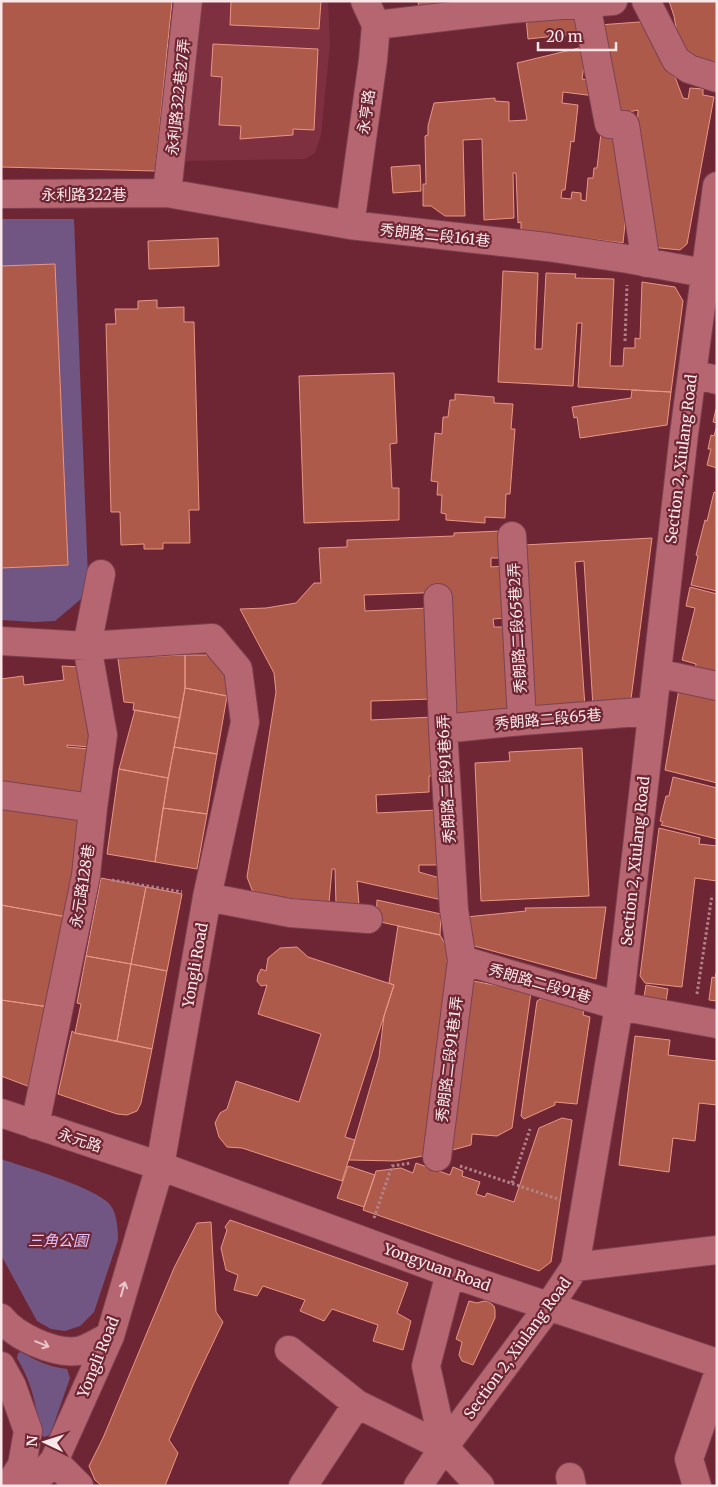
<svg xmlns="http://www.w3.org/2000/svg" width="718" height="1487" font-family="Merriweather,'Noto Sans TC',serif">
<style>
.built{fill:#7e3040}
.green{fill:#715683}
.building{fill:#ad5a4a;stroke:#e89686}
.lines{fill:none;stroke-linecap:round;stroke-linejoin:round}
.minor-casing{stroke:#7c4151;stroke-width:30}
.path{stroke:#b2838b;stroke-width:3;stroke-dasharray:2.5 2.5;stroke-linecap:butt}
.minor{stroke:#b66671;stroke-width:28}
.oneway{stroke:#e9c7cb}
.labels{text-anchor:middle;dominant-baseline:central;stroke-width:4.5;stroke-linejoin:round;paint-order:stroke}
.street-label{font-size:15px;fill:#fae7e9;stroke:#6f2634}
.park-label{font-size:15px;font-style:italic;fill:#e4c1fa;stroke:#6f2634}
</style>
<rect width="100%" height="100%" fill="#6f2634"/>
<!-- built -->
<path class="built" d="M203 1H328L330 44 321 135 315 153 305 159 178 161 198 38Z"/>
<!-- green -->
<path class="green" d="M1 219H74L88 578 81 599 55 621 34 622 1 620Z
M1 1159C24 1167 99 1188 111 1206 117 1214 118 1230 118 1240L94 1312 80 1326 65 1331 51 1329 37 1321 1 1255Z
M21 1352C37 1361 49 1367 67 1369L70 1378 50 1435 44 1437 39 1432C37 1405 31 1381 17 1358L18 1353Z"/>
<!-- building -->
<path class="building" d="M1 1H172L155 171 1 167Z
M231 1H321L319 29 230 25Z
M418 1H500L419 10Z
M669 1H717V62L704 61 680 50 674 16Z
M580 10 583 33 528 39 526 17Z
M639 22 649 26 667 71 675 77 683 98 688 99 690 88 703 89V95L714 97 687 244 680 250 650 247 636 150 638 110 614 115 599 25Z
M213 44 318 49 314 130 293 129V135L240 139 241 126 219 125 222 77 211 76Z
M587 46 582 79 597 81 595 96 563 92 562 103 578 105 574 142 571 141 565 190H562L561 198 571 199 572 192 581 193V200L586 201 588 178H593L594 168H597L601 133 617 135 628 196 623 243 521 230V222L518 223 516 173H513L514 218 484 220 482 139 463 140 465 216H445L431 206H423V184H426L425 136 428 135V126L434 103 495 98V101L509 102V121L527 120 517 63Z
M420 165 421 191 393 193 391 167Z
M218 238 219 266 149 269 148 241Z
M55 264 68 565 1 568V266Z
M503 271 538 273 535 349H542L546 273 576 274 575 278 614 279 610 366H623L624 348H635V338L640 339 642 282 675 287 683 301 671 392 578 387 582 323H577L573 386 498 382Z
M157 300V308L184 307V322H194L199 510H189L190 543H163V549H144V544L121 545 120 512H111L106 324H116L115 309H138V301Z
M394 373 397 443 390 444 392 488H399V520L304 523 299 376Z
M632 390 671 392 667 425 580 438 577 417 574 418 572 407 631 398Z
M455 394 494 397V403L513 404 511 429H515L510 494H506L505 518 485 517V523L446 520V514L441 513 442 495H437L438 482 431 481 435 433 442 434 443 417H448L450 400H455Z
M716 409H717V423L713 422Z
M717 425V468L707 465 711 449H708L711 435 714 436Z
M714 492 717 493V591L691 585 698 556 696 555 705 520 707 521Z
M501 531 502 558H491V567L503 566 505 618 493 619 494 627H505L508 714 454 716 449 592 364 595 365 611 429 608 433 699 371 701V720L433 717 435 776H429V792L376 795 377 813 437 810 439 865H419V872L440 878 442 900 357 881 359 905H336L335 869H332L329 903 261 895 252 890 247 877 276 692 274 673 240 609 266 608 296 603 314 583H321L319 548 347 547V540L454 536V533Z
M652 538 631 699 617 705 593 707 584 561 575 562 585 707 534 711 524 545Z
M690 587 717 594V674L695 669 696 664 682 660 695 608 686 606Z
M132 651 133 657 185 655V688L180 718 133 710 134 703 124 702 117 652Z
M185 655H209L230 677 227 696 185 688Z
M62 666 81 667 92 728 89 747 67 745V747L89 749 81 796 1 786V679L23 676 24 685 64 680Z
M185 688 227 696 217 754 174 747Z
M679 689 717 697V783L665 770Z
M135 710 180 718 168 778 119 769Z
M174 747 217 754 207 814 163 808Z
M582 748 589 896 481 901 475 763 510 761 509 752Z
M119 769 168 778 155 862 107 854Z
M673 777 717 788V839L661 825 663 822 660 821 666 796H669Z
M1 804 87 816 67 917 1 905Z
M163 808 207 814 197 869 155 862Z
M659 828 700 838 699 844 717 846V881L695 878 682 987 645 983 640 976Z
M101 878 146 887 131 964 86 956Z
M146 887 182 894 167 971 131 964Z
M377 900 441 914 440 935 376 921Z
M1 905 67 917 49 1007 1 1000Z
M606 907 596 979 467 944 466 917 526 911 525 908Z
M398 926 440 935 449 951 447 962H452L428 1155 396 1161 349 1160 379 1057 384 1016 394 985 389 983Z
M297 947 308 957 394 985 345 1137 355 1140 342 1181 242 1148 227 1147 219 1137 215 1123 220 1113 227 1109 236 1081 299 1102 321 1034 258 1014 267 985 261 986 257 981 258 975 261 969 266 971 268 958 280 948Z
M86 956 131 964 117 1041 75 1033 81 1004 77 1003Z
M131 964 167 971 152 1049 117 1041Z
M717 969V1001L709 1000 712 977 715 978Z
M468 980 531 992 512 1128 497 1136 472 1134 471 1145 445 1152Z
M646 985 668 989 666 1001 644 997Z
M542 998H557L585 1003 583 1015 590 1017 577 1104 555 1102V1105L524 1119 521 1116 537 1001Z
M1 1000 49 1007 33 1088 1 1076Z
M72 1031 75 1033 152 1049 141 1103 137 1111 127 1115 117 1114 58 1094Z
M635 1036 670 1040 668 1055 717 1061V1105L699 1103 695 1141 673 1138 669 1172 619 1165Z
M562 1118 572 1120 551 1262 539 1271 363 1210 376 1171 401 1168 413 1173 416 1163 450 1175 453 1167 463 1171 462 1176 480 1182 476 1194 485 1197 487 1193 514 1202 539 1128Z
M348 1166 375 1175 364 1207 337 1198Z
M230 1220 408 1283 397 1313 411 1321 403 1350 373 1341 378 1325 332 1309 324 1321 300 1311 305 1300 263 1286 257 1296 234 1290 238 1275 226 1270 221 1248 227 1230 225 1227Z
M211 1222 216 1312 223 1322 194 1383 169 1440 178 1453 165 1486H102L95 1480 89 1466 103 1438 174 1268 197 1223Z
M469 1301 477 1303 484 1301 489 1302 494 1306 495 1310V1318L473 1365 462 1361 459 1355 462 1342 456 1339Z"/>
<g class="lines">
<!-- minor casing -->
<g class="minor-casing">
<path id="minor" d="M646 1 676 60 689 69 717 78
M586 4 609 124 625 125 646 263
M376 25 511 9 613 1
M167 193 188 1
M1 194 167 193 350 225 547 247 628 259 704 273
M350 225 373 60 376 25 365 1
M692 374 717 380
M512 536 522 721
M1 641 87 646 212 638 238 669 245 722 207 897 160 1166 110 1336 54 1461 30 1486
M657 673 717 686
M443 729 522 721 652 711
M1 795 93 808
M207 897 290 913 368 919
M462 960 619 1006 717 1024
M1 1113 160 1166 450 1273 717 1363
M35 1125 86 875 93 808 103 735 87 646 101 574
M437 1157 462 960 454 910 443 729 438 598
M575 1267 717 1250
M1 1318C16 1337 54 1354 78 1351 88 1349 100 1341 110 1336
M289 1350 357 1404 444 1447 480 1486
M1 1366 12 1386 28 1431 22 1465 9 1486
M444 1447 426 1366 450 1273
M54 1461 79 1486
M570 1477 572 1486
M303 1486 357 1404
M418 1486 444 1447 549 1306 575 1267 619 1006 684 434 717 186
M697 1486 689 1459 717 1377"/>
</g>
<!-- path -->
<path class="path" d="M625 341 627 285
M112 880 182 892
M697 994 712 895
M460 1166 561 1200
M512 1183 530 1129
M374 1218 392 1166 411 1163"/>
<!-- minor -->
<use href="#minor" class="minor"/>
</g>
<!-- one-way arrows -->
<defs><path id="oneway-shaft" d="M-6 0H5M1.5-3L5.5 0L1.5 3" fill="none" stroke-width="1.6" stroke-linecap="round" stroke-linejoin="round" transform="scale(1.25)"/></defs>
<g class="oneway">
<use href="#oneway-shaft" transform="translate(123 1289) rotate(-74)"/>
<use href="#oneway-shaft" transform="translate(42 1344) rotate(22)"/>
</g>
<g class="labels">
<!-- street labels -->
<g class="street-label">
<text transform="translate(178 97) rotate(-84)">永利路322巷27弄</text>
<text transform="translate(366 112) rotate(-82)">永亨路</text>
<text x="84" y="194">永利路322巷</text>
<text transform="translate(435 235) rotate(6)">秀朗路二段161巷</text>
<text transform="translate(681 459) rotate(-83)">Section 2, Xiulang Road</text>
<text transform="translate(517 628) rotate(-93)">秀朗路二段65巷2弄</text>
<text transform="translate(548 719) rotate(-5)">秀朗路二段65巷</text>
<text transform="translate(446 779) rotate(-93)">秀朗路二段91巷6弄</text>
<text transform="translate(635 861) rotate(-84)">Section 2, Xiulang Road</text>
<text transform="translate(82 886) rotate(-81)">永元路128巷</text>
<text transform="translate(195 965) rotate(-80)">Yongli Road</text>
<text transform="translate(540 983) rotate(16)">秀朗路二段91巷</text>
<text transform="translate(449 1059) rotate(-83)">秀朗路二段91巷1弄</text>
<text transform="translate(80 1140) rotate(18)">永元路</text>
<text transform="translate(437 1267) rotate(20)">Yongyuan Road</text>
<text transform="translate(517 1348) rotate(-54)">Section 2, Xiulang Road</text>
<text transform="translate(98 1357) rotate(-68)">Yongli Road</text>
</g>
<!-- park labels -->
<g class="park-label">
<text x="58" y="1240">三角公園</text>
</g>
</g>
<!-- border -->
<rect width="718" height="1487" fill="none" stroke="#fae7e9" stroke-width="5"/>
<!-- north arrow -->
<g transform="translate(45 1442) rotate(274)" stroke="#6f2634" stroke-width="4" paint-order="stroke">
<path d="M0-4L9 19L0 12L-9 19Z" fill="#fae7e9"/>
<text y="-8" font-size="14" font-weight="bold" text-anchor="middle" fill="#fae7e9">N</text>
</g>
<!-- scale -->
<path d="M538 42v8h78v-8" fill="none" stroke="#fae7e9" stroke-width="2.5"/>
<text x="546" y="42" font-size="15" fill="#fae7e9" stroke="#6f2634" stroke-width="4" paint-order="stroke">20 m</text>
</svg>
